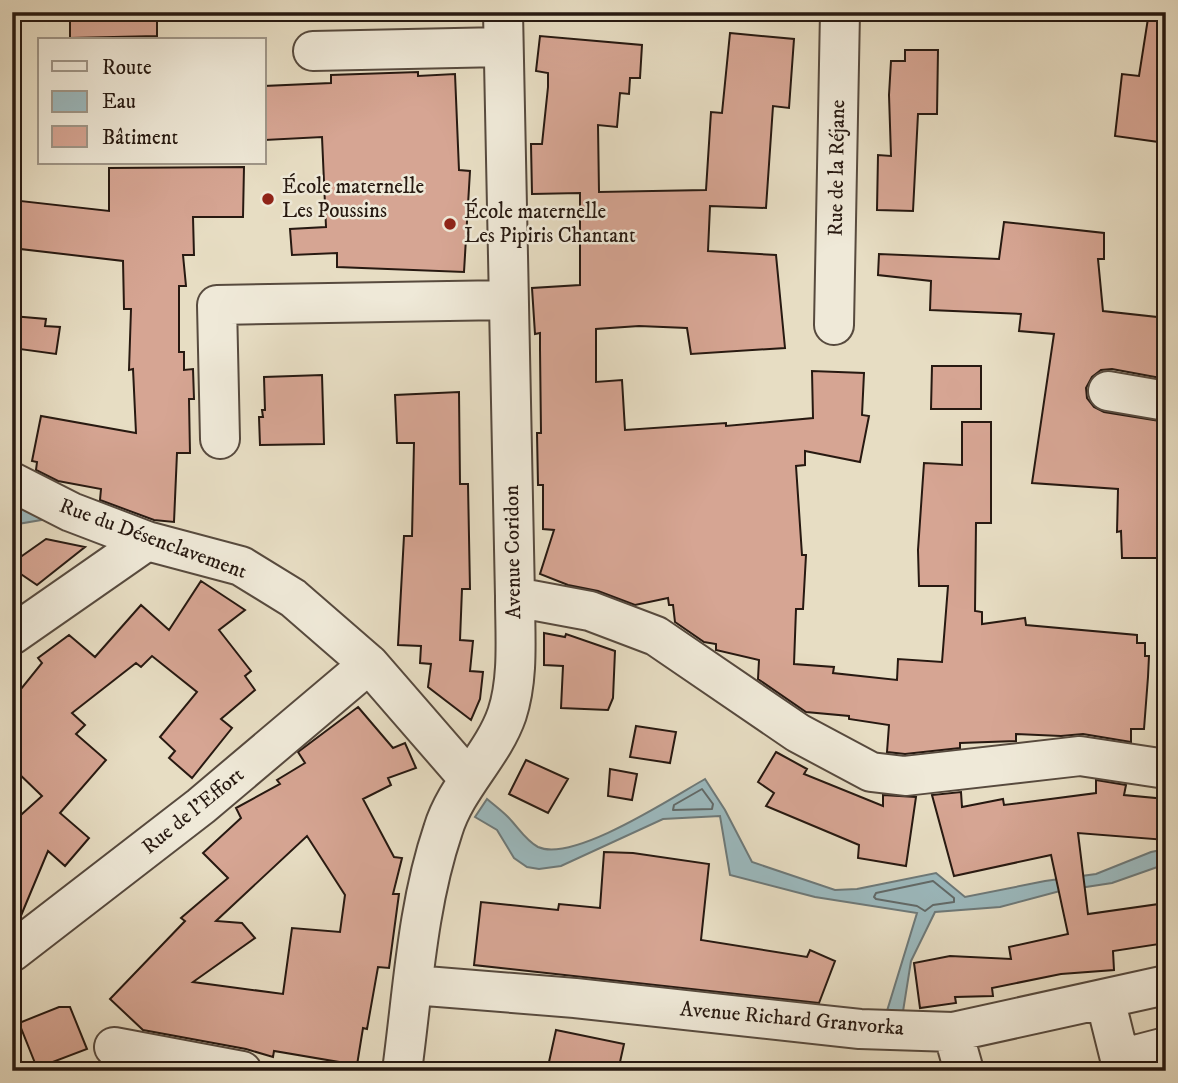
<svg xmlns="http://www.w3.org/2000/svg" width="1178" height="1083" font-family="'IM FELL DW Pica',serif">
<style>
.water{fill:#9bb9be;stroke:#6d7979;stroke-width:2}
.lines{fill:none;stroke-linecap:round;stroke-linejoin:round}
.shore{stroke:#616968;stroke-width:2}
.building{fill:#d6a593;stroke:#271911;stroke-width:2;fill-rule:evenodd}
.minor-casing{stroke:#574a3e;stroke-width:42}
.minor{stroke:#efe9d8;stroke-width:38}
.poi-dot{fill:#8f2418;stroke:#efe9d8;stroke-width:2.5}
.labels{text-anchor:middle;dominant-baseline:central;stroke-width:5;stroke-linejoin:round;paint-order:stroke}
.street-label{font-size:21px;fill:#271911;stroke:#efe9d8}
.poi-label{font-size:21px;fill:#271911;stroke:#efe9d8;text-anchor:start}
</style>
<rect width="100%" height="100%" fill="#e7ddc3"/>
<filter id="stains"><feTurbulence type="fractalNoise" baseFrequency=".00286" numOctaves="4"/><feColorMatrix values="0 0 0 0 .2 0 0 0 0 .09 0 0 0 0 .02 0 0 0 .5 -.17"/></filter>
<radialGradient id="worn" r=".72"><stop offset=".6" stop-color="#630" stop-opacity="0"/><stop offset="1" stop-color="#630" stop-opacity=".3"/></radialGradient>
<!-- water -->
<path class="water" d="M18 506 47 519 12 525V508Z
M705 779 725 810 752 862 835 890 857 889 936 873 965 897 1045 881 1096 874 1151 852 1166 849V864L1112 883 1060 891 1000 907 935 912 911 961 901 1024H883L917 913 815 897 730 875 720 816 663 819 561 866 539 869 527 867 514 858 497 830 475 817 487 799C494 805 501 810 508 817 518 827 525 840 538 847 573 863 673 797 705 779Z"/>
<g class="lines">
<!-- shore -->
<path class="shore" d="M702 789 713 804 712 809 673 810 674 805Z
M933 881 954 898V902L933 905 925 911 917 906 876 899 874 897 876 893Z"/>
</g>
<!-- building -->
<path class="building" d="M70 12H157V36L70 38Z
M1149 12H1166V143L1115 136 1122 74 1139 76Z
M730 33 794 39 789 108 773 106 766 208 710 206 708 251 776 255 785 348 691 354 687 328 639 326 596 329V382L622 380 625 430 726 423V426L813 418 812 371 864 373 862 415 869 416 860 462 805 451V465L796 466 802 555H806L803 609H796L794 664 834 667 833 673 897 680 898 659 942 662 948 586H919L918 550 924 463 962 465V422H991V523H976L975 611 982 612V624L1025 618 1026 625 1137 635V643H1145V656H1149L1148 677 1144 729H1131V742L1083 734 1061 736 1016 734V741L960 743V748L905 754 887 752 889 725 849 719V716L806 712 758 679 759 660 716 650V644L704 642 675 622 673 605H669L668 598 635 605 598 591 568 585 540 574 554 530 543 529V485H538L537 433H541L540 349V333L535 334 532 288 580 285V193L532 194 531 144H542L548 87V73L536 71 540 36 642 45 640 78H630L629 94 620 93 617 127 598 125 599 192 706 190 711 112 722 113Z
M905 50H938L937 114H918L913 211 877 210 878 155 891 156 889 95 891 61H905Z
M418 72V76L455 74 459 170 470 171 464 272 337 267V253L292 255 290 229 326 227 322 137 265 140 264 86 331 83V75Z
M244 167 243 217H193L194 255H183L186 286H179V352H184V370L193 369 194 399H189L190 453H177L174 522 154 520 100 500 101 489 58 481 36 470 37 462 32 461 41 416 136 433 133 369 129 370 131 309H124L123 261 12 248V200L109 211V168Z
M1004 222 1104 233V259H1098L1103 311 1166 318V379L1112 369 1101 370 1092 377 1086 388 1087 398 1094 407 1104 412 1166 422 1165 490H1160V558H1122L1121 531 1117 532 1118 489 1032 483 1054 334 1019 331 1021 314 930 310 931 281 878 275 879 254 999 259Z
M12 316 46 319 45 326 60 327 56 354 12 348Z
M932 366H981V409H931Z
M322 375 324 444 260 445 259 417H263L262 410H265L264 377Z
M459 392 460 484H468L470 589H462L460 640 473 641 470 671 483 672 480 699 471 720 428 687 431 664 420 663 421 646 398 645 404 536H412L414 443H397L395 395Z
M46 539 85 547 37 585 12 568V563Z
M201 581 245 610 219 630 251 671 245 676 255 690 221 719 232 728 192 778 169 758 175 751 160 737 197 692 152 656 141 667 136 663 72 713 85 725 76 734 106 760 60 813 89 838 65 866 48 851 20 918 12 924V823L42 796 12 767V700L42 663 38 658 69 635 95 657 141 605 169 630Z
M544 633 565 637 566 634 615 651 613 698 608 710 561 708 563 666 544 665Z
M358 707 393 748 405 743 416 768 388 778 391 785 363 799 394 857 402 858 393 894H399L389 968 378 967 367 1029 363 1028 357 1065 274 1051 273 1057 246 1049 143 1030 110 999 185 921 181 918 228 878 203 853 241 818 236 808 280 784 277 780 305 763 298 752ZM307 836 345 895 340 932 292 928 283 994 193 982 255 938 242 923 216 921Z
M636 726 676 732 670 763 630 757Z
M776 752 807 769 804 774 883 806V795L916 797 906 866 858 858 859 845 766 806 774 793 758 782Z
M526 760 568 779 548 813 509 794Z
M610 769 637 774 632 800 608 796Z
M1096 780 1126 785 1124 795 1166 799V840L1078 833 1088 914 1166 903V943L1113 951 1114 970 1061 974 992 988 993 996 955 997 956 1003 920 1008 914 963 950 956 1011 959 1009 947 1068 934 1051 855 954 876 932 795 961 792 962 807 1003 799 1004 805 1096 793Z
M604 852 633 853 709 864 701 940 807 957 810 950 835 961 819 1003 474 965 481 902 558 910 559 904 600 908Z
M59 1007H70L87 1049 37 1068 19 1023Z
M556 1030 624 1044 618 1071H547Z"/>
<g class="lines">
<!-- minor casing -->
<g class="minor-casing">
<path id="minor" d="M313 51 503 47
M834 325 840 12
M1108 391 1166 401
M220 439 217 305 508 300
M12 482 71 512 147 541 241 566 293 598 369 664 468 778
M515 597 590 611 656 636 798 733 871 772 905 776 1080 756 1166 769
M12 635 147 541
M12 952 201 806 369 664
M413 985 575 998 860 1029 953 1032 1166 985
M1105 999 1123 1071
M953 1032 964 1071
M114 1047 242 1071
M1120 1059 1166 1047
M402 1071C413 990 417 907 443 830 456 787 493 755 507 714 519 677 515 635 515 597L503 12"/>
</g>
<!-- minor -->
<use href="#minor" class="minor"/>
</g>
<!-- markers -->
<g class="poi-dot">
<circle cx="268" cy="199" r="7"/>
<circle cx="450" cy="224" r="7"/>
</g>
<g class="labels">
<!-- street labels -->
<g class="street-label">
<text transform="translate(837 168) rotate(-89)">Rue de la Réjane</text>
<text transform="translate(153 539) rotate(20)">Rue du Désenclavement</text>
<text transform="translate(513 552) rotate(-91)">Avenue Coridon</text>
<text transform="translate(193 811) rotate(-39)">Rue de l'Effort</text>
<text transform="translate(792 1019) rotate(5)">Avenue Richard Granvorka</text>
</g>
<!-- poi labels -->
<g class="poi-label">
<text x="282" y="187">École maternelle<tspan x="282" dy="24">Les Poussins</tspan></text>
<text x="464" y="212">École maternelle<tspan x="464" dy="24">Les Pipiris Chantant</tspan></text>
</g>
</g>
<!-- margin -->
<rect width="1178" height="1083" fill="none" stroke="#e7ddc3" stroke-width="42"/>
<rect x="14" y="14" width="1150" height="1055" fill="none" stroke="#271911" stroke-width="3.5"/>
<rect x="21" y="21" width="1136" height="1041" fill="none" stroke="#271911" stroke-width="2"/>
<!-- legend -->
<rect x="38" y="38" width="228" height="126" fill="#efe9d8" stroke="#9f9688" stroke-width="2"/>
<rect x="52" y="61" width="35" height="10" fill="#efe9d8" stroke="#9f9688" stroke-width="2"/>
<text x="102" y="74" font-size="21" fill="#271911">Route</text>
<rect x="52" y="91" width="35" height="21" fill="#9bb9be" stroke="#9f9688" stroke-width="2"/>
<text x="102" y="108" font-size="21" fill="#271911">Eau</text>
<rect x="52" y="126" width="35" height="21" fill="#d6a593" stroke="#9f9688" stroke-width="2"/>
<text x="102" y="144" font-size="21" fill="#271911">Bâtiment</text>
<rect width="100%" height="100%" filter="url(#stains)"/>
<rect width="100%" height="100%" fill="url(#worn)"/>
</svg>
